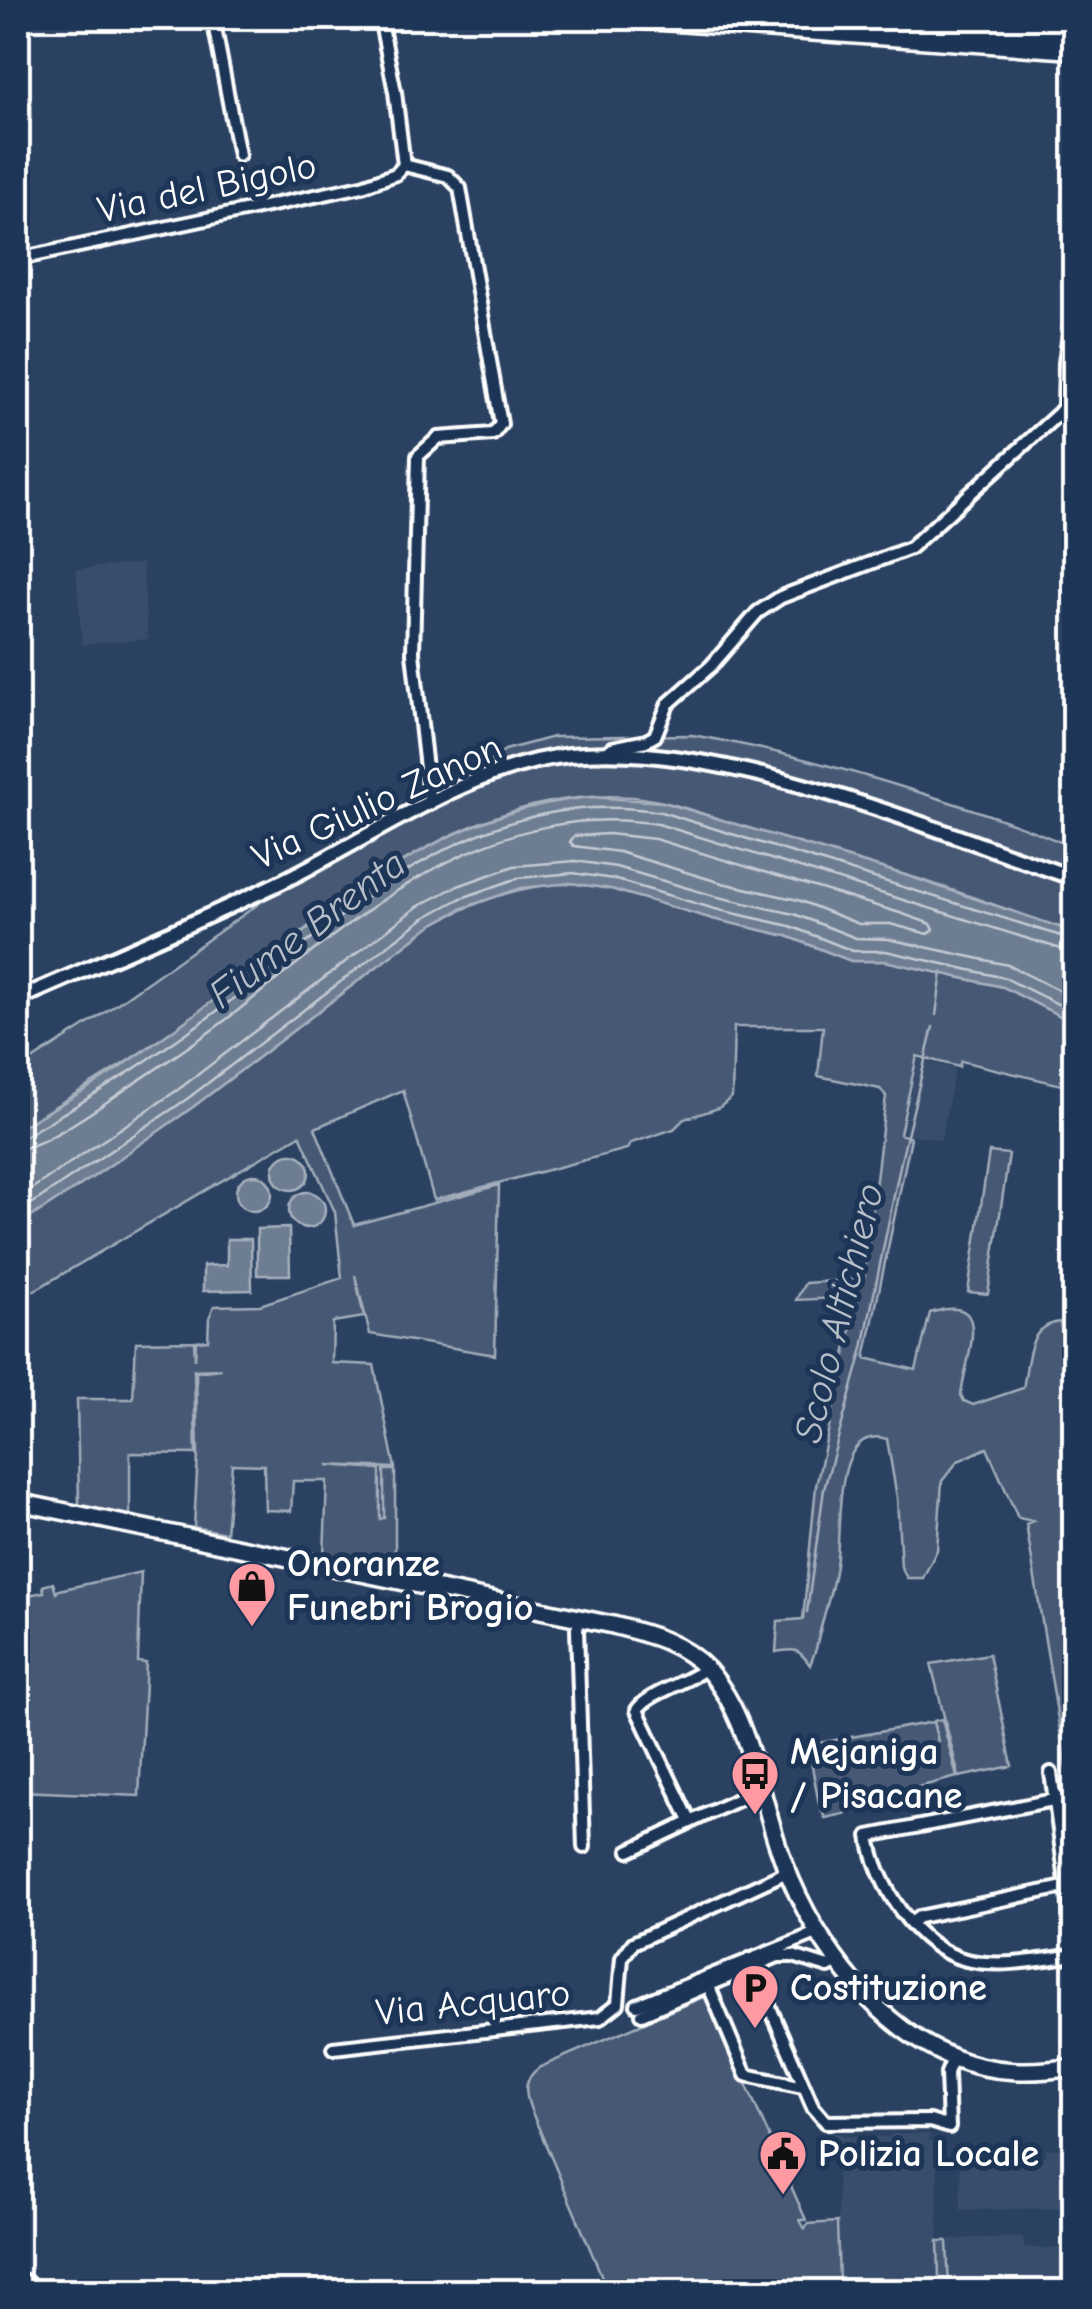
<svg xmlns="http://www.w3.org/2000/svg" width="1092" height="2309" font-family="'Comic Neue',sans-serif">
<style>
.built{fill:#394e6c}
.green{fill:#465975;stroke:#a2acba;stroke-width:2.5}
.water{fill:#6d7d92;stroke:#a7b1be;stroke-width:2.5}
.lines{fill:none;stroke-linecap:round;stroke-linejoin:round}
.shore{stroke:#c5cbd3;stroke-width:2.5}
.stream{stroke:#a7b1be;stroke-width:2.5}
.minor-casing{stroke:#fff;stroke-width:18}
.tertiary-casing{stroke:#fff;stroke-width:20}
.secondary-casing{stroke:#fff;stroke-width:22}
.trunk-casing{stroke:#fff;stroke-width:25}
.minor{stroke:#1d3557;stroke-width:10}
.tertiary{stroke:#1d3557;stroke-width:12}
.secondary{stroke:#1d3557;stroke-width:15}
.trunk{stroke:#1d3557;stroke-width:18}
.labels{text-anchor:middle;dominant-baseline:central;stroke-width:10;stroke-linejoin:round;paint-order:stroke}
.street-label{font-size:38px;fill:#fff;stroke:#1d3557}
.poi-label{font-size:38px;font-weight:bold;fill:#fff;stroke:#1d3557;text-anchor:start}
.water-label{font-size:40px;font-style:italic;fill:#b6bec8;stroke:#1d3557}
</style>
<rect width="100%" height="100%" fill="#2a4161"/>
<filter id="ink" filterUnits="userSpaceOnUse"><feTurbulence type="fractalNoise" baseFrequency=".01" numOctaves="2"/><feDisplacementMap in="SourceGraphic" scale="20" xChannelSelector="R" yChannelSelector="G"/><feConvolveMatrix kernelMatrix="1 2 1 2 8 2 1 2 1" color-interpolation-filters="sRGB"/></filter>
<g filter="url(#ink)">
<!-- built -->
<path class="built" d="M142 564 148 639 82 644 76 569Z
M918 1059 955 1069 941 1140 903 1133Z
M842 2133 843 2136 890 2137 891 2134H929V2141H937L939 2278 935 2282H839L837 2148 830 2147V2134Z
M1046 2149H1074V2202L1061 2203V2208L961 2210 960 2157 1045 2156Z
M1023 2237 1024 2248H1074V2291H949L947 2241 950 2239Z"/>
<!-- green -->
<path class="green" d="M692 735C769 748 842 768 915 791 969 808 1023 825 1074 848V932C1019 915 965 893 909 876 856 860 802 846 749 829 711 817 673 801 633 797 472 785 344 899 226 991 160 1043 89 1086 18 1129V1069L91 1022 291 881 430 806 505 750 553 737Z
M571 883 611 889 713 919 787 936 851 961H885L1003 987 1074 1023V1088L961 1061 959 1067 917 1056 900 1134 911 1138 865 1358 916 1370 930 1313C997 1291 965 1358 961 1395L964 1401 973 1405 1023 1388C1029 1361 1026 1326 1060 1322L1069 1368 1074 1367V1767L1066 1768 1026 1524 1033 1521 1018 1518 987 1448 958 1461 942 1481 937 1550 923 1578H907L901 1567 897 1498 887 1439C831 1422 842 1533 836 1565 832 1594 821 1621 816 1649L810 1665C799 1649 795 1648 776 1652L778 1621 803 1619 816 1486 858 1297 796 1300 805 1283 864 1279 886 1096 880 1089 818 1076 823 1027H734L732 1097 719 1108 684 1119 674 1129 631 1143 627 1149 434 1200 403 1090 315 1128 354 1225 499 1185 495 1355 370 1334 355 1275 364 1317 333 1322 332 1363 374 1365 395 1468 327 1465 380 1469V1519L384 1518V1470H395V1567L324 1555 327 1481H293L291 1511 265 1510 264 1465 232 1464 226 1533 194 1527 198 1454 196 1372 221 1369 194 1370 196 1454 130 1453V1517L79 1505 77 1399H133L136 1342 194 1341 195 1360 196 1341 208 1340 209 1318 214 1306 260 1305 342 1278 335 1212 300 1135 18 1300V1225L90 1179 193 1107 430 926C476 901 519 885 571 883Z
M989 1152 1009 1154 988 1294 968 1292Z
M141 1572 138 1662 146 1663 139 1796 18 1791V1597L44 1592 43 1586 53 1583 56 1593 59 1590Z
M989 1654 1012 1766 959 1777 931 1664Z
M942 1719 957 1777 871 1799 872 1808 825 1818 819 1804 808 1745 933 1722 938 1742 934 1721Z
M708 1995 737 2070 747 2086 806 2220H800L805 2229 808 2224 837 2222 839 2282H935L939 2278 938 2241H947L949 2291H608L531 2110C524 2092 523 2079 540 2067Z"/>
<!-- water -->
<path class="water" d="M591 797 663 802 911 877 1074 932V1023L1003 987 885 961H851L787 936 713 919 611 889 571 883 521 888 463 908 430 926 193 1107 90 1179 18 1225V1129C39 1116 62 1104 83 1091 131 1062 176 1028 221 995 340 907 435 811 591 797Z
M273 1172a18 18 0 1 1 36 0a18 18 0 1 1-36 0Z
M236 1193a18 18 0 1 1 36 0a18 18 0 1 1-36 0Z
M289 1210a18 18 0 1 1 36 0a18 18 0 1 1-36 0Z
M289 1228 290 1275H257V1229Z
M227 1239H251L252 1290 203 1291V1266L227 1265Z"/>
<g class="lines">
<!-- shore -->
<path class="shore" d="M608 834 655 839 900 913 931 924 934 930 928 934 890 924H859L798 900 722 883 619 852 574 846 570 842 574 836Z
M18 1137 25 1136C96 1095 164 1051 229 1002 362 902 481 784 661 812L1074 940
M18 1149C42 1148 101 1106 123 1091 163 1064 204 1038 241 1008 364 911 490 798 658 824L1074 953
M18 1198 179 1089 417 907 455 887 514 866 575 861 616 867 718 897 794 914 856 938 888 939 1008 965 1074 998
M18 1213 187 1099 424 918 459 899 518 878 573 873 613 879 715 909 790 926 853 951H886L1005 978 1074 1012"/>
<!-- stream -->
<path class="stream" d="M936 1015 942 972
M807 1612 824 1489 863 1348 901 1161 933 1027"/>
<!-- minor casing -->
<g class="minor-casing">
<path id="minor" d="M213 18 239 155
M380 18 395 92 404 165
M404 165 448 176 460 188 501 424 493 434 438 438 418 456 413 653 430 804
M18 259 362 186 396 174 404 165
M606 753 612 748 646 741 655 736 668 704 711 666 758 612 781 597 910 548 1058 414 1064 407 1065 363 1074 296
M580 1618 577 1629 584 1847
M1051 1773 1074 1938
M1074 1796 869 1836C876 1884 915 1947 966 1960 1000 1968 1040 1960 1074 1955
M690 1821 637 1710C648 1693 688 1683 706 1668
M629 1851 760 1789
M912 1922 919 1917 1074 1885
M749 1959 813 2107 826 2122 930 2121 949 2127 947 2073 953 2058
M707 1982 746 2075 803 2087
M637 2005 819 1932
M642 2014 778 1956H793L828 1967 839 1961
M333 2048 600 2018 618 2004 622 1958 633 1943 787 1872
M18 2277 43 2292"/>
</g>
<!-- tertiary casing -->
<g class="tertiary-casing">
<path id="tertiary" d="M18 999C107 960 199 922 287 879 376 835 469 766 570 755 723 739 929 829 1074 878"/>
</g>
<!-- secondary casing -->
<g class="secondary-casing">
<path id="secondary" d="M18 1502 613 1625C648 1634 682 1642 708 1670 749 1717 759 1789 778 1846 807 1931 868 2023 954 2058 993 2074 1034 2073 1074 2067"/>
</g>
<!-- trunk casing -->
<g class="trunk-casing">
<path id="trunk" d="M633 18 1074 49
M830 18 994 29 1074 30"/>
</g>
<!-- minor -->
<use href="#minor" class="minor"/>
<!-- tertiary -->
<use href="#tertiary" class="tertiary"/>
<!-- secondary -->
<use href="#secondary" class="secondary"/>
<!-- trunk -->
<use href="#trunk" class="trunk"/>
</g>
</g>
<!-- icons -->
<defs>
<g id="shop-pin" transform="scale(2.5)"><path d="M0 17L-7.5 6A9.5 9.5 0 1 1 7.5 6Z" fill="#ff9aa2" stroke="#1d3557"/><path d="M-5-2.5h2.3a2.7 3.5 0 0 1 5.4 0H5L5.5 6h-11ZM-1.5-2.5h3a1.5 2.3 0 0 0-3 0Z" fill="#111"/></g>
<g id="bus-pin" transform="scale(2.5)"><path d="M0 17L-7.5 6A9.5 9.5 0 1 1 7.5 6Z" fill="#ff9aa2" stroke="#1d3557"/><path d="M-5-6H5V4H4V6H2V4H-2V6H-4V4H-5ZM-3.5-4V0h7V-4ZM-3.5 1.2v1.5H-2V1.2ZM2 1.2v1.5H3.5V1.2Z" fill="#111"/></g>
<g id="parking-pin" transform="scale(2.5)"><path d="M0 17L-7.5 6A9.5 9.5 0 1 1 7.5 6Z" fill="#ff9aa2" stroke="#1d3557"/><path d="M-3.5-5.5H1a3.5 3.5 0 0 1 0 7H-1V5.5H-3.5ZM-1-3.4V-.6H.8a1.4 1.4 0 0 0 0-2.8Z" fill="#111"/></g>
<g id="civic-pin" transform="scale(2.5)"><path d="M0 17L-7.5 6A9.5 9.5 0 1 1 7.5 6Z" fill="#ff9aa2" stroke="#1d3557"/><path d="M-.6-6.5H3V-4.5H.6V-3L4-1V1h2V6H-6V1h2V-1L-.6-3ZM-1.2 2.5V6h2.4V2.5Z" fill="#111"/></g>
</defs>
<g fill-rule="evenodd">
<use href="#shop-pin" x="252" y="1586"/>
<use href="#bus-pin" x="755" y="1774"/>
<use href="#parking-pin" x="755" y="1988"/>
<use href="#civic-pin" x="783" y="2154"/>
</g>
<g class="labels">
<!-- street labels -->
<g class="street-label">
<text transform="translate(207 188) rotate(-12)">Via del Bigolo</text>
<text transform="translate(377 802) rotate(-25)">Via Giulio Zanon</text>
<text transform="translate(473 2003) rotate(-6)">Via Acquaro</text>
</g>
<!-- poi labels -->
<g class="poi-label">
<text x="287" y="1564">Onoranze<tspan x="287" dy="44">Funebri Brogio</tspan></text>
<text x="790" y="1752">Mejaniga<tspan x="790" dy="44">/ Pisacane</tspan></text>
<text x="790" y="1988">Costituzione</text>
<text x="818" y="2154">Polizia Locale</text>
</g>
<!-- water labels -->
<g class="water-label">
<text transform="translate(307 929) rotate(-37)">Fiume Brenta</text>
<text transform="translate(839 1313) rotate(-76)">Scolo Altichiero</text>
</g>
</g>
<!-- margin -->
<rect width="1092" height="2309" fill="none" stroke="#1d3557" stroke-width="60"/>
<rect x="30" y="30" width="1032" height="2249" fill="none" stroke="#fff" stroke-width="4" filter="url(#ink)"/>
</svg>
